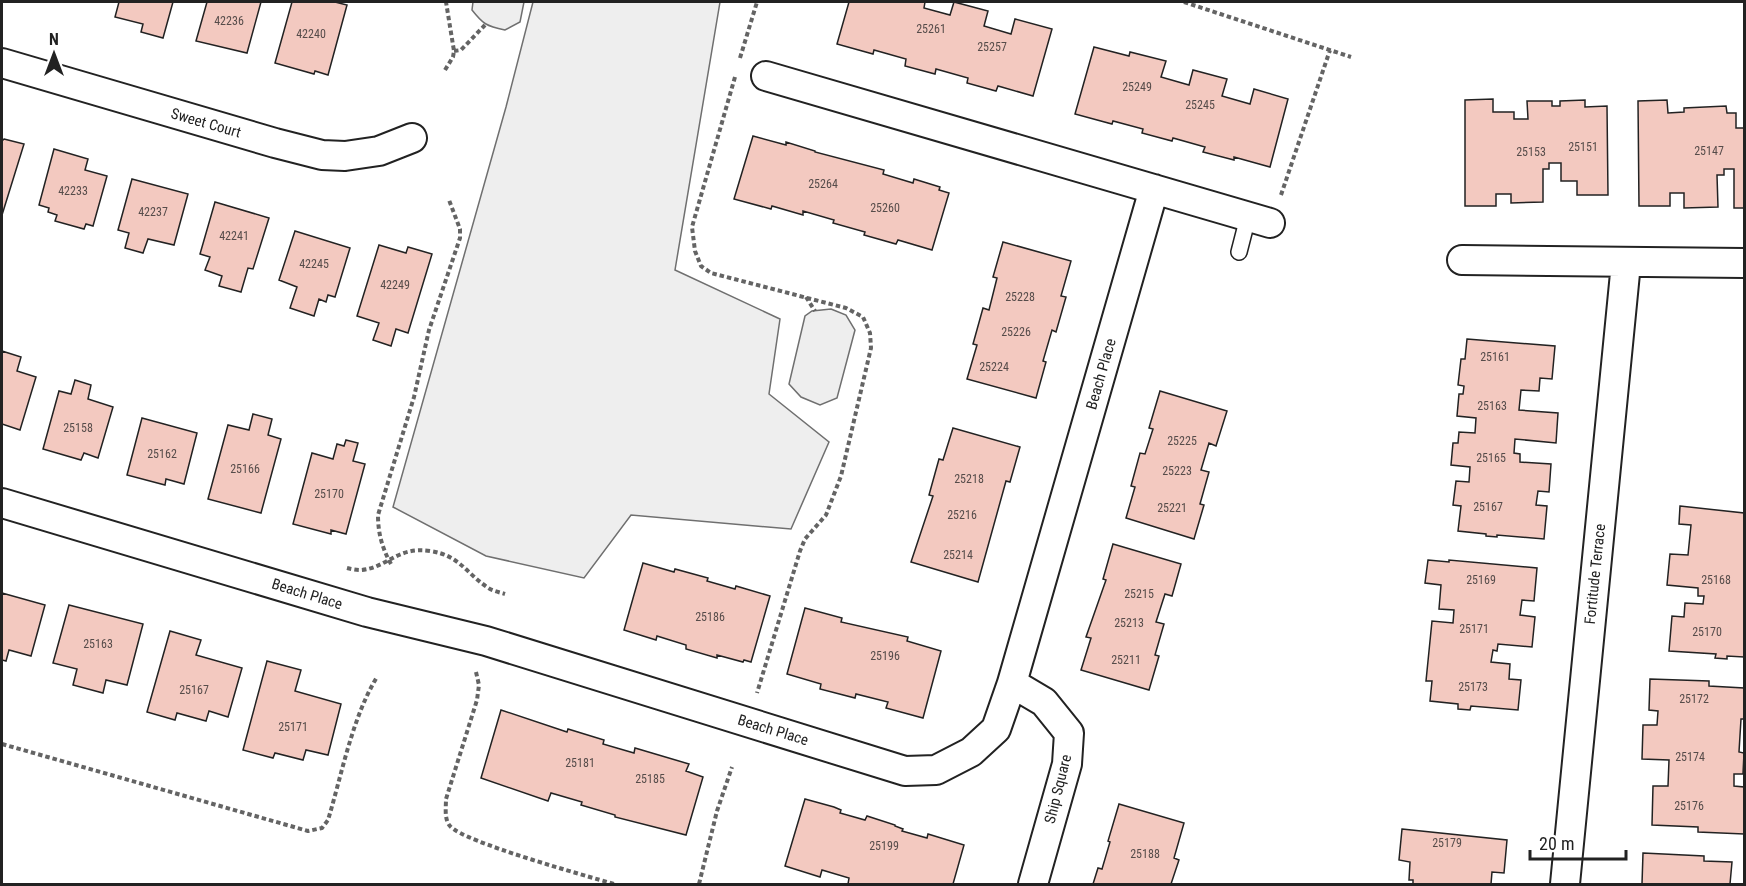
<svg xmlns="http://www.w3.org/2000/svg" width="1746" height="886" font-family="'Roboto Condensed',sans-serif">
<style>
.green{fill:#eee;stroke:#6f6f6f;stroke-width:1.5}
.building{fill:#f3c9c0;stroke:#222;stroke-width:1.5}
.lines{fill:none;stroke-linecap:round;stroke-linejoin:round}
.lane-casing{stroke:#222;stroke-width:18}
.street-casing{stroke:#222;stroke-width:32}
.path{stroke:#646464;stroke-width:4;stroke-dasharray:4.5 3;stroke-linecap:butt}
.lane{stroke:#fff;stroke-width:15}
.street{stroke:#fff;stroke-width:28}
.labels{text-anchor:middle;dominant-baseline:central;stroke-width:4.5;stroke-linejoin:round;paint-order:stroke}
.number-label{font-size:12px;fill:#564c4a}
.street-label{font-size:15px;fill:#222;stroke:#fff}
</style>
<rect width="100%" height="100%" fill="#fff"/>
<!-- green -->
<path class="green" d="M473 2H524L520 22 505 30C486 26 483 24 472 10Z
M533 2H720L675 270 780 319 769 394 829 442 791 529 631 515 584 578 486 556 393 507 506 107Z
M831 309 846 315 855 330 837 398 820 405 801 397 789 384 805 316 812 311Z"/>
<!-- building -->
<path class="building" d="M119 2H173L163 38 141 32 143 24 115 17Z
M207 2H261L247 53 196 41Z
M292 2H335L347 5 328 75 315 71 314 74 275 63Z
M849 2H925L924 8 950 15 954 2 988 11 984 26 1011 34 1015 19 1052 29 1033 96 998 86 996 91 967 83 968 78 936 69 935 74 905 66 906 59 874 50 873 54 837 44Z
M1094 47 1129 56 1130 52 1166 61 1161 77 1189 85 1193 70 1227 79 1222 96 1250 104 1254 89 1288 99 1270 167 1234 157V160L1203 152 1205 147 1173 138 1172 141 1142 133 1143 129 1113 121 1112 124 1075 114Z
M1493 99V112H1514V119H1528L1527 101H1552V106H1560V101L1585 100V107L1607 106 1608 195H1577V181H1561V163H1549V169H1543V202L1511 203V194H1496V206H1465V100Z
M1667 100 1668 113 1684 112V108L1726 106 1727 113H1736V128H1744V208H1734V169H1724V175H1717L1718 207 1684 208V193H1670V206H1639L1638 101Z
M753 136 786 145V142L815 151V152L884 170 883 174 913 183 914 179 940 187 939 190 949 193 932 250 898 240 896 244 864 235 865 232 833 223 834 220 803 211V215L772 206 771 209 734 199Z
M4 139 24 144 2 215V141Z
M54 149 88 159 85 170 107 176 93 226 86 224 84 229 55 221 57 215 48 212 49 208 39 205Z
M132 179 188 194 174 245 148 239 143 253 125 248 129 233 118 230Z
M215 202 269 218 253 269 248 268 241 292 219 286 222 276 205 270 210 257 200 254Z
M295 231 350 248 335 297 328 295 326 302 319 299 314 316 290 308 297 287 279 280Z
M1003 242 1071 261 1061 296 1066 297 1056 332 1052 330 1043 361 1046 362 1036 398 967 379 977 345 973 344 983 308 989 310 997 278 993 277Z
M379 245 406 253 408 247 432 254 408 333 396 329 391 346 373 340 379 323 357 316Z
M1467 339 1555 346 1552 379 1540 378 1539 391 1521 390 1519 410 1558 413 1556 443 1515 439 1514 453 1520 454V462L1551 464 1549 492 1538 491 1536 505 1547 506 1544 539 1497 535V537L1486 536V534L1458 531 1461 506 1453 505 1456 481 1469 482 1470 467 1451 465 1453 443H1458L1459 432 1475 433 1476 418 1457 416 1459 394H1463L1464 386 1458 385 1461 359H1465Z
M2 351 21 357 17 371 36 377 20 430 2 424Z
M75 380 91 385 88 399 113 407 98 458 84 453 81 460 43 449 59 391 71 394Z
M1160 391 1227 411 1216 446 1209 443 1201 470 1209 472 1200 504 1204 505 1194 539 1126 518 1135 487 1131 486 1140 453 1145 454 1153 429 1149 428Z
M253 414 272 419 268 435 281 439 261 513 208 499 228 425 249 430Z
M142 418 197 433 184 484 166 479 165 485 127 475Z
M953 428 1020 447 1010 482 1006 481 978 582 911 562 933 496 929 495 939 459 943 460Z
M346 440 358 443 353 461 365 464 346 534 331 530V534L293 524 312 453 333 459 337 444 344 446Z
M1680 506 1744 513V657L1727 656V659L1715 658 1716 654 1669 651 1672 616 1684 617 1685 603 1703 604 1704 596H1698V588L1667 585 1670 554 1688 555 1691 525 1679 524Z
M1113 544 1181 564 1172 596 1165 594 1156 622 1164 624 1155 655 1159 656 1149 690 1081 670 1091 638 1086 637 1106 580 1103 579Z
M1428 560 1449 562V560L1537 568 1534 601 1522 600 1520 615 1535 617 1532 647 1498 644 1497 651 1493 650 1491 662 1510 664 1509 679 1521 680 1518 710 1471 706 1470 710 1458 709V704L1430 701 1432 681H1426L1432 621 1453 623 1454 610 1439 609 1441 585 1425 583Z
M643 563 674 572 675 569 708 578 707 581 735 589 736 586 770 596 751 662 744 660 743 662 717 655V658L686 649V645L657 636 656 640 624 630Z
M2 593 45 605 31 656 9 650 6 661 2 660Z
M69 605 143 624 127 685 106 680 103 693 73 685 77 669 53 663Z
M805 608 842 618 841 622 908 637 907 641 941 651 923 718 886 708 888 702 856 694 855 698 820 689 821 684 787 674Z
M170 631 201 640 196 655 242 668 228 717 209 711 206 721 177 713 175 720 147 712Z
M267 661 301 670 295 691 341 704 328 755 306 750 303 760 275 753 273 758 243 750Z
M1650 679 1709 681V686L1744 688V719H1741L1739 752 1744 753 1743 774H1734V786L1744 787V834L1698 832V827L1652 825 1653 786H1668L1669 760 1642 759 1643 725H1657L1658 711 1649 710Z
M501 710 567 732 568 729 604 740 603 744 634 753 635 748 689 764 686 771 703 777 686 835 615 817V815L581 805 582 802 551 793 548 801 481 778Z
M805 799 834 807 841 810 840 813 865 820 867 816 895 825V826L903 829 902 831 927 838 928 834 964 845 953 884H848L849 878 822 870 820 877 785 866Z
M1119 804 1184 823 1174 858 1179 860 1171 884H1093L1098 868 1102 869 1110 842 1108 841Z
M1402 829 1507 840 1504 873 1492 872 1491 884H1413V880H1409L1410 862 1399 860Z
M1643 853 1704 856V861L1732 862 1730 884H1642Z"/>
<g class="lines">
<!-- lane casing -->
<g class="lane-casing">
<path id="lane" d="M1239 252 1248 217"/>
</g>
<!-- street casing -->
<g class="street-casing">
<path id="street" d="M2 63 275 143 322 155 345 156 379 151 412 138
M766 76 1270 223
M1462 260 1744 263
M2 503 367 612 486 641 905 771 936 770 971 752 996 729 1012 683 1154 189
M1012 683 1044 702 1069 733 1067 764 1033 884
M1565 884 1626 263"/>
</g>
<!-- path -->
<path class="path" d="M1184 2 1351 57
M454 51 461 50 485 25
M740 58 757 2
M445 70 453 57 454 51 446 2
M735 77 692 227 695 251 701 266 711 273 846 308 863 317 870 333 871 348 841 476 826 515 805 539 800 551 757 693
M1281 195 1330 50
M806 297 815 311
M391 564C382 548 378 533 378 515L414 397 429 330 460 238V229L449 200
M347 568C351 569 356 570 361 570 387 568 397 546 430 551 459 555 466 573 487 587 492 591 499 592 505 594
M476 672 479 685 477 700 446 799C446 807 444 819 450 826 463 842 587 876 614 884
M2 744 308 831 322 828 328 820C342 774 352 718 377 677
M699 884 717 811 732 767"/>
<!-- lane -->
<use href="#lane" class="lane"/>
<!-- street -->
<use href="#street" class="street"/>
</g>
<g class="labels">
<!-- number labels -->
<g class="number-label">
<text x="229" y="21">42236</text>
<text x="931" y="29">25261</text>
<text x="311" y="34">42240</text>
<text x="992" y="47">25257</text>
<text x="1137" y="87">25249</text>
<text x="1200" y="105">25245</text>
<text x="1583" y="147">25151</text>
<text x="1709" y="151">25147</text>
<text x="1531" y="152">25153</text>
<text x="823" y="184">25264</text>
<text x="73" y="191">42233</text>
<text x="885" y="208">25260</text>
<text x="153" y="212">42237</text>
<text x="234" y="236">42241</text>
<text x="314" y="264">42245</text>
<text x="395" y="285">42249</text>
<text x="1020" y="297">25228</text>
<text x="1016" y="332">25226</text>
<text x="1495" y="357">25161</text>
<text x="994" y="367">25224</text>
<text x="1492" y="406">25163</text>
<text x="78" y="428">25158</text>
<text x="1182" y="441">25225</text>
<text x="162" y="454">25162</text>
<text x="1491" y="458">25165</text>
<text x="245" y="469">25166</text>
<text x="1177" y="471">25223</text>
<text x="969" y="479">25218</text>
<text x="329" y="494">25170</text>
<text x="1488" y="507">25167</text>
<text x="1172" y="508">25221</text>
<text x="962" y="515">25216</text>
<text x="958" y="555">25214</text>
<text x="1481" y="580">25169</text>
<text x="1716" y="580">25168</text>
<text x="1139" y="594">25215</text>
<text x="710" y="617">25186</text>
<text x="1129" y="623">25213</text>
<text x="1474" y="629">25171</text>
<text x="1707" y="632">25170</text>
<text x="98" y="644">25163</text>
<text x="885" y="656">25196</text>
<text x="1126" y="660">25211</text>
<text x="1473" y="687">25173</text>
<text x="194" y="690">25167</text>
<text x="1694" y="699">25172</text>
<text x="293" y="727">25171</text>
<text x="1690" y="757">25174</text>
<text x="580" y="763">25181</text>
<text x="650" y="779">25185</text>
<text x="1689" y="806">25176</text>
<text x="1447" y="843">25179</text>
<text x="884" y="846">25199</text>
<text x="1145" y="854">25188</text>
</g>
<!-- street labels -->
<g class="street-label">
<text transform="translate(206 123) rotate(16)">Sweet Court</text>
<text transform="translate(1101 374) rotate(-74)">Beach Place</text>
<text transform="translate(1595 574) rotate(-84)">Fortitude Terrace</text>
<text transform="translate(307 594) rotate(17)">Beach Place</text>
<text transform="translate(773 730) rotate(17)">Beach Place</text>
<text transform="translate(1058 789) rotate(-76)">Ship Square</text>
</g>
</g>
<!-- border -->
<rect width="1746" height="886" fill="none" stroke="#222222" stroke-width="6"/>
<!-- north arrow -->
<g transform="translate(54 54)" stroke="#ffffff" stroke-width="4.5" paint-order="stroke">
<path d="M0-4.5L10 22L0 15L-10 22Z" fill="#222222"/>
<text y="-9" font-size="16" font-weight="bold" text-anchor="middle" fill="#222222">N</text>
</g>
<!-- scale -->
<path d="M1530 850v9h96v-9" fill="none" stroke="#222222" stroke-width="3"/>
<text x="1539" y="850" font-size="18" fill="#222222" stroke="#ffffff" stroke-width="4.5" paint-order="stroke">20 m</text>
</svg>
